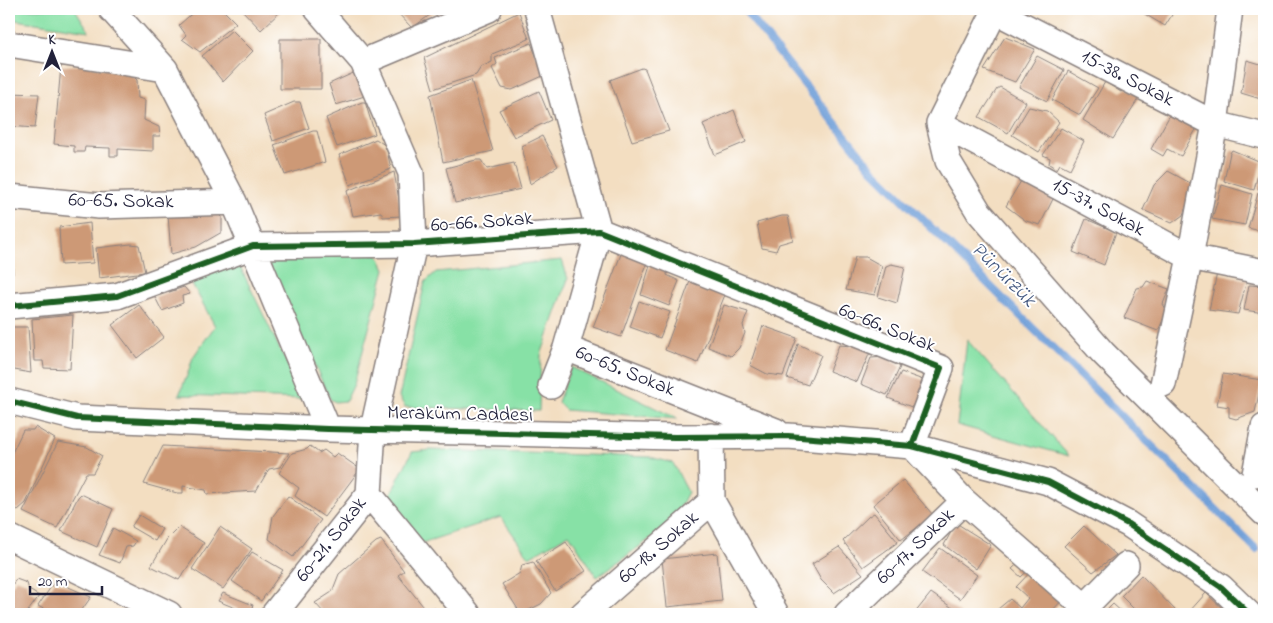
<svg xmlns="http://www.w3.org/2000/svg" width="1273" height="623" font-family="'Indie Flower',sans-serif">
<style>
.green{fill:#87e1a6;stroke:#548270}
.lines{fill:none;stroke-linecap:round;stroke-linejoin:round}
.stream{stroke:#6d9dd7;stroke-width:8}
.building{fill:#cd9976}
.minor-casing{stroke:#8a807e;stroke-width:28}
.minor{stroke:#fff;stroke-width:25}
.cycleway-casing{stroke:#fff;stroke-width:9}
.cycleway{stroke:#1b5e20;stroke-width:6}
.labels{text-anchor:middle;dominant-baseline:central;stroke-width:4;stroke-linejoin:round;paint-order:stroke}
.street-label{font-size:20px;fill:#22223b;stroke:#fff}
.water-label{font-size:21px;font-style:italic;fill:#445981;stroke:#fff}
</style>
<rect width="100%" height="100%" fill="#fff"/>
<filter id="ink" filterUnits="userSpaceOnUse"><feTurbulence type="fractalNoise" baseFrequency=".02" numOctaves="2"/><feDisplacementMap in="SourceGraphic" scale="10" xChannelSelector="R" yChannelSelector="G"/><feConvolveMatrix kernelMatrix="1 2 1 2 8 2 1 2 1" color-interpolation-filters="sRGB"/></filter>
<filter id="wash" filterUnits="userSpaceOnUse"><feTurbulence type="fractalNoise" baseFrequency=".0096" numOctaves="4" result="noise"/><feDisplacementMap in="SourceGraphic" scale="20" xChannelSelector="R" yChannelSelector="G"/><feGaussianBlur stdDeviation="1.12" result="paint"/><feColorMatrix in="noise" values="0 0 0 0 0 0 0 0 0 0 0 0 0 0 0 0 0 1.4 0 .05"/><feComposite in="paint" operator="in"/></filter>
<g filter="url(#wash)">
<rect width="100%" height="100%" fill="#f3dec1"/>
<!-- green -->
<path class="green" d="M9 9H75L89 31 9 19Z
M263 252 378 254 385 269 354 384 346 401 335 402 330 399Z
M236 258 304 399 179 395 188 373 193 357 215 326 190 280Z
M562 260 568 279 541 355 539 411 405 407 399 397 425 282 436 272Z
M967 340 1069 456 957 425Z
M571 367 678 419 565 410 558 402Z
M430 450 650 457 673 463 688 492 672 523 597 577 569 534 529 557 501 517 419 544 386 503 412 452Z"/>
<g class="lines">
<!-- stream -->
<path class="stream" d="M744 9 872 169 1256 549"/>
</g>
<g id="blocks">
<!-- building -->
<path class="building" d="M197 9H222L236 23 200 52 182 39 186 35 179 25Z
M241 9H283L261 30Z
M394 9H438L412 28Z
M1136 9H1173L1175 10 1165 26Z
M519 12 529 39 492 54V62L481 67 476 75 433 89 424 58Z
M232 30 253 51 223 82 202 56Z
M1005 37 1035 49 1015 82 984 70Z
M280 39H321V89H280Z
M531 43 537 58H542L545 75 512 90 502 88 492 68 497 64 495 58Z
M1037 56 1064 70 1047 101 1019 87Z
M1247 60 1264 65V100L1241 93Z
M84 65 130 73 137 80 138 98 145 100 144 120 159 127 160 136H153V151L118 149V156H110V148L85 147 84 152H74V146L54 144 61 66Z
M642 68 645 69 669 131 632 141 610 80Z
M360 70 371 94 336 105 329 84Z
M1068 71 1098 88 1080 115 1052 100Z
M471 80 493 151 443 162 430 95Z
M1105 82 1121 92 1127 88 1140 96 1113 139 1083 120Z
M1000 87 1026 102 1008 133 979 117 997 89Z
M539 91 551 120 514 137 499 110Z
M9 93 39 94 35 128 9 126Z
M294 102H300L309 128 273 141 264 115Z
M362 102H365L375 134 337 147 326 118Z
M1029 107 1047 111 1059 122 1039 152 1012 135Z
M734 110 746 142 715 155 703 124Z
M1171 113 1198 126 1181 156 1167 149 1163 156 1151 149Z
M1061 128 1084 141 1070 169 1060 164 1057 169 1049 164 1050 158 1043 155Z
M313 131H317L325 162 285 175 274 145Z
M542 136 558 166 530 184 522 146Z
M376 139 386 146 391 169 350 185 339 155Z
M1232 150 1261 162 1254 190 1224 181 1230 153Z
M476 160H481L487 169 514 163 521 189 455 203 446 168Z
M1264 169V191L1258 189Z
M1168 171 1194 185 1183 215 1172 223 1143 210 1154 185Z
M394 172 402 216 383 217 381 212 353 216 347 191Z
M1021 181 1054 197 1040 225 1026 221 1006 206Z
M1222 185 1252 194 1245 225 1212 219Z
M1258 193 1264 195V232L1248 228Z
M218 213 222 217V232L196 247 171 254 168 215Z
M782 216H788L793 240 779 244 776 251 762 248 757 223Z
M1086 219 1116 232 1104 265 1073 252Z
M90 223 93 263 61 265 59 227Z
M9 235H11L13 274H9Z
M131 244 139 245 145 272 99 278 96 248Z
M623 249 649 258 621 337 593 327Z
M855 257H866L882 266 875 295 846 290Z
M652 259 668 266 667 275 679 281 669 306 641 295Z
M891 264 905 267 897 303 878 297 886 266Z
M693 273 728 287 698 363 665 350Z
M1217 273 1247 280 1238 314 1209 310Z
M1147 281 1169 289 1163 304 1167 311 1158 331 1124 318 1137 288 1143 287Z
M1249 285 1264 286V313L1244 310Z
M184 287 190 294 182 296 183 303 162 311 155 297Z
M639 301 670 312 660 338 630 327Z
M139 305 164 337 137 358 112 325Z
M724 305 748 312 743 325 745 333 739 348 731 356 708 347Z
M73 315 70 369 44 368 43 361H34L32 319Z
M763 326 797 338 783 376 767 374 750 365Z
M9 327H28L31 373 9 369Z
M855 342 871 350 857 382 829 371 839 345 852 346Z
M798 344 821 355 808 385 787 378Z
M887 357 900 367 887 395 861 384 871 358Z
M901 372 934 384 922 411 888 398Z
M1223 374 1262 380 1255 412 1236 419 1229 417V407L1217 405Z
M35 427 55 439 26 503 18 510 9 505V459L23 430H33Z
M58 442 87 447 102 456 93 473H86L57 528 23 512Z
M163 446 289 453 280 467 269 469 256 491 207 494 206 490 183 486V493H177L144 484Z
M310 446 319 453 324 450 333 457 337 453 360 469 324 517 295 496 299 488 279 473 292 453 307 449Z
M903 480 933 515 901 540 873 505Z
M81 494 113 509 97 547 61 531 78 497Z
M288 496 321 520 293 557 269 539 273 516Z
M874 513 898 542 863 567 843 541 869 516Z
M139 515 162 529 155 541 131 527Z
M956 523 991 545 976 569 944 545Z
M1084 526 1116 555 1093 572 1064 546Z
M179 527 204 543 179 580 151 566 167 539Z
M220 527 252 549 223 589 192 569Z
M113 528 136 541 133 546 126 547 120 563 99 555Z
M381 540 404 571 398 575 427 611 435 608 441 614H325L315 603 332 592 339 574 376 542Z
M566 542 586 571 555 591 536 561Z
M839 547 863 574 834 593 821 580 812 564Z
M940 548 977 575 960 599 922 572Z
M252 552 283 570 261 601 232 581Z
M717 553 722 601 667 607 662 559Z
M1025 557 1034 565 1021 577 1012 569Z
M533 562 551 593 541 604 521 614 502 584 520 573 522 565Z
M1036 566 1066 596 1049 614H992L1010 599 1020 608 1028 598 1016 587Z
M1141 575 1177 612 1175 614H1139L1121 596Z
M16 579 27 583 29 590 39 596 26 614H15L9 610V590Z
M55 581 91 597 79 614H53L38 606Z
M223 593 253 605 250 614 218 601Z
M931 593 961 614H914Z
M1206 593 1226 612 1223 614H1189L1188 613Z
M1113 604 1124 614H1103Z"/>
</g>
</g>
<g filter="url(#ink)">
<use href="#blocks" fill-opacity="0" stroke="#8a807e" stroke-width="1"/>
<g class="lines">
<!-- minor casing -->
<g class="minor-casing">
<path id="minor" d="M111 9 165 69 234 202 328 429
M537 9 599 231 566 348 776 431
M995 11 1215 124 1264 136
M9 44 165 69
M363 62 489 9
M939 123 948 161 979 212 1103 353 1264 513
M939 123 1190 257 1264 272
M939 123 996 9
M9 197 99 206 234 202
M9 306 117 296 253 246 414 244 599 231 941 368 912 446
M1163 384 1190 257 1215 124 1230 9
M551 386 566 348
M9 401 77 418 328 429 675 437 788 436 912 446 1048 482 1128 524 1221 587 1249 614
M711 436 712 501 776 614
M912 446 964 501 1085 607
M1255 474 1264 427
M369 494 468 614
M9 537 169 614
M274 614 369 494 373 429 414 244 411 173 363 62 317 9
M583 614 712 501
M847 614 964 501
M1078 614 1126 565"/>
</g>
<!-- minor -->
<use href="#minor" class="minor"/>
<!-- cycleway casing -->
<g class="cycleway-casing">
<path id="cycleway" d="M9 306 117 296 253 246 414 244 599 231 941 368 912 446
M9 401 77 418 328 429 675 437 788 436 912 446 1048 482 1128 524 1221 587 1249 614"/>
</g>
<!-- cycleway -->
<use href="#cycleway" class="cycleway"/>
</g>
</g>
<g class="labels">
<!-- street labels -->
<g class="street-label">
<text transform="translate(1127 79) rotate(27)">15-38. Sokak</text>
<text transform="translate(121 202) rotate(1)">60-65. Sokak</text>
<text transform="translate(1098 208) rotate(28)">15-37. Sokak</text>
<text transform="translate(482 223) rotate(-4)">60-66. Sokak</text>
<text transform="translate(887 329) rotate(22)">60-66. Sokak</text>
<text transform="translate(625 372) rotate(22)">60-65. Sokak</text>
<text transform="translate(460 415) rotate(1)">Meraküm Caddesi</text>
<text transform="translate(332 540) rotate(-52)">60-21. Sokak</text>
<text transform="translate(916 547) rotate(-44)">60-17. Sokak</text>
<text transform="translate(659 548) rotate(-41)">60-18. Sokak</text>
</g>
<!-- water labels -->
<g class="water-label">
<text transform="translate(1003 275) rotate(45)">Pünürzük</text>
</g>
</g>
<!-- margin -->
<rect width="1273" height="623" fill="none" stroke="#fff" stroke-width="30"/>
<!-- north arrow -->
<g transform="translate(52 52)" stroke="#ffffff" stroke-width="4" paint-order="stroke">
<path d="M0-4L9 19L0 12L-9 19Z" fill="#22223b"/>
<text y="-8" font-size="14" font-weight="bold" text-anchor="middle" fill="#22223b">K</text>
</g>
<!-- scale -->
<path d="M30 586v8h72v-8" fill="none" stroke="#22223b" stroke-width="2.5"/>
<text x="38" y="586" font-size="15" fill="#22223b" stroke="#ffffff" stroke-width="4" paint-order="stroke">20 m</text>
</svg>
